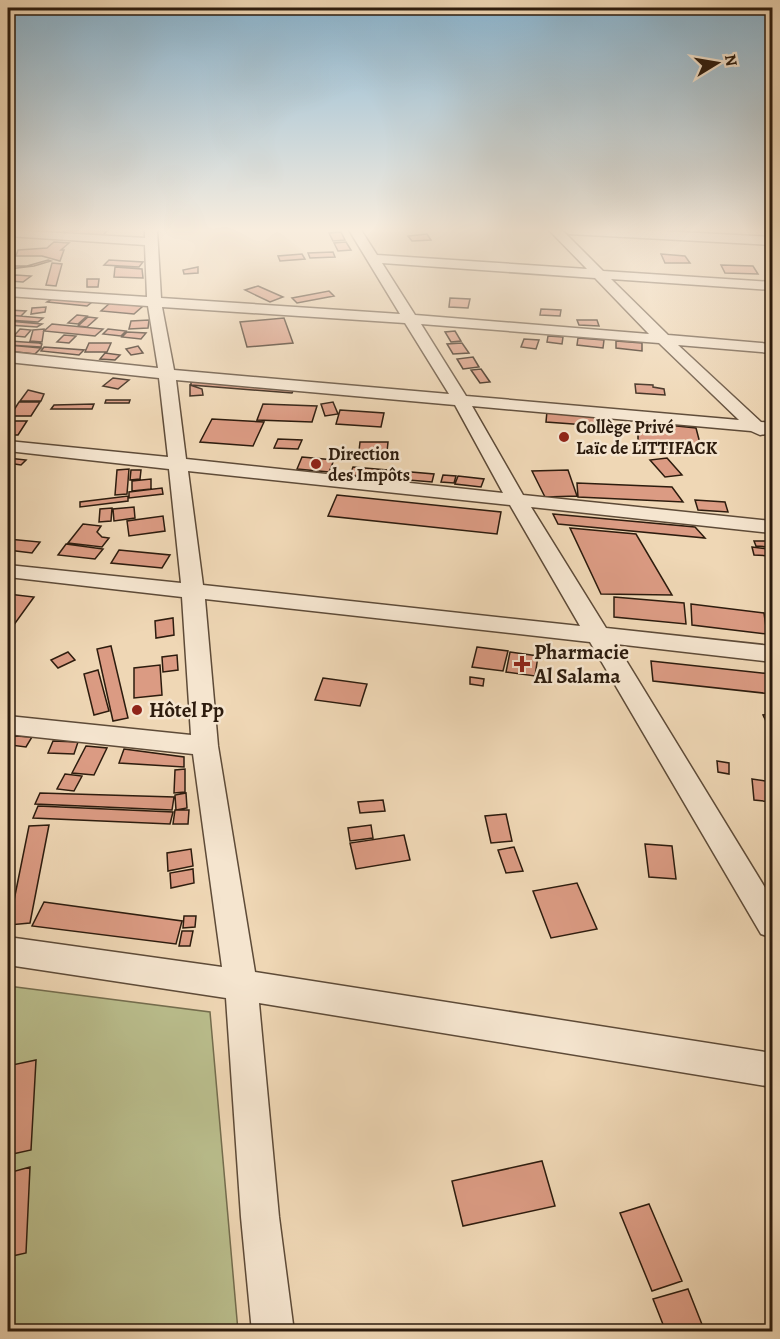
<svg xmlns="http://www.w3.org/2000/svg" width="780" height="1339" font-family="Alegreya,serif">
<style>
.green{fill:#babe8d;stroke:#746d4e;stroke-width:1.5}
.building{fill:#db9b83;stroke:#2d1c0e;stroke-width:1.5}
.lines{fill:none;stroke-linecap:round;stroke-linejoin:round}
.minor-casing{stroke:#5e4b38;stroke-width:3}
.minor{fill:#f5e5cf;fill-rule:evenodd}
.poi-dot{fill:#8f2418;stroke:#f5e5cf;stroke-width:2}
.labels{text-anchor:middle;dominant-baseline:central;stroke-width:5;stroke-linejoin:round;paint-order:stroke}
.far-poi-label{font-size:18px;font-weight:bold;fill:#2d1c0e;stroke:#f5e5cf;text-anchor:start}
.poi-label{font-size:21px;font-weight:bold;fill:#2d1c0e;stroke:#f5e5cf;text-anchor:start}
</style>
<rect width="100%" height="100%" fill="#efd7b5"/>
<filter id="stains"><feTurbulence type="fractalNoise" baseFrequency=".00333" numOctaves="4"/><feColorMatrix values="0 0 0 0 .2 0 0 0 0 .09 0 0 0 0 .02 0 0 0 .5 -.17"/></filter>
<radialGradient id="worn" r=".72"><stop offset=".6" stop-color="#630" stop-opacity="0"/><stop offset="1" stop-color="#630" stop-opacity=".3"/></radialGradient>
<!-- green -->
<path class="green" d="M8 986 210 1012 238 1331 8 1332Z"/>
<!-- building -->
<path class="building" d="M66 230H87L107 231 103 235 62 233Z
M341 232 345 240 333 241 329 233Z
M427 234 431 240 412 241 408 236Z
M54 242 69 243 61 250H64L60 261 42 256H16L18 250 47 248Z
M346 242 351 250 338 251 334 243Z
M333 252 335 257 310 258 308 253Z
M302 254 305 259 280 261 278 256Z
M661 254 685 256 690 263H665Z
M48 260 51 261 34 266 8 269 9 266H27Z
M109 260 143 262 139 267 104 265Z
M52 263 62 264 56 286 46 285Z
M721 265 753 266 758 274 725 273Z
M115 267 142 269 143 278 114 277Z
M198 267V273L184 274 183 270Z
M16 275 31 276 23 282 8 281Z
M87 279H99L98 287H87Z
M258 286 283 297 270 302 245 290Z
M329 291 334 296 297 303 292 298Z
M450 298 470 299 468 308 449 307Z
M52 299 92 302 87 306 47 302Z
M110 303 143 306 134 314 101 311Z
M46 307 45 312 31 314 32 308Z
M541 309 561 310 560 316 540 315Z
M8 310 26 311 21 316 8 315Z
M8 315 43 318 38 322 8 320Z
M77 315 87 316 78 324 68 323Z
M88 317 97 318 87 327 78 326Z
M284 318 293 343 247 347 240 322Z
M149 320 148 328 129 329 131 321Z
M577 320H597L599 326 579 325Z
M8 321 42 324 37 327 8 325Z
M52 324 103 329 95 336 44 331Z
M20 329 31 330 25 337 14 336Z
M44 329 42 342 30 341 33 330Z
M108 329 126 331 121 336 103 334Z
M455 331 461 341 451 342 445 332Z
M127 332 146 333 141 339 122 337Z
M64 335 76 336 69 343 57 342Z
M548 336 563 337 562 344 547 342Z
M578 338 604 340 603 348 577 345Z
M524 339 539 340 536 349 521 347Z
M9 341 39 343 42 344 41 347 8 345Z
M616 341 642 343V351L616 348Z
M89 343H111L107 352H85Z
M462 343 469 353 453 354 447 344Z
M8 345 41 348 35 354 8 351Z
M138 346 143 353 131 355 126 349Z
M44 347 84 350 79 355 41 351Z
M105 353 120 355 115 360 100 359Z
M473 357 479 367 463 369 457 359Z
M481 369 490 382 480 383 471 370Z
M113 378 129 380 118 389 103 386Z
M191 379 295 388 292 393 191 385Z
M635 384 653 385V387L664 389 665 395 636 393Z
M190 385 202 389 203 395 190 396Z
M28 390 44 394 41 401H20Z
M106 400H130L129 403H105Z
M19 402H40L31 416H10Z
M333 402 338 414 325 416 321 404Z
M94 404 92 409H51L54 405Z
M263 404 317 406 312 422 257 420Z
M340 410 384 413 381 427 336 424Z
M547 411 600 416V426L546 422Z
M212 419 264 422 253 446 200 442Z
M8 421H27L18 435H8Z
M638 422 696 428 702 451 638 445Z
M278 439 302 440 298 449 274 448Z
M360 442H388L387 452 359 451Z
M302 457 334 460 329 472 297 469Z
M8 458 26 460 21 465 8 463Z
M667 458 682 475 665 477 650 460Z
M353 467 434 474 432 482 350 475Z
M129 469 127 494 115 495 117 470Z
M131 470H141L140 479 130 480Z
M568 470 577 496 545 497 532 471Z
M443 475 456 476 454 483 441 482Z
M458 476 484 479 481 487 455 484Z
M151 479V489L132 491V481Z
M577 483 672 487 683 502 578 497Z
M162 488 163 494 129 498V492Z
M337 495 501 512 497 534 328 516Z
M128 496V501L80 507V502Z
M695 500 725 502 728 512 698 510Z
M134 507 135 518 114 521 113 509Z
M112 508 111 521 99 522 100 509Z
M553 514 695 527 705 538 558 524Z
M163 516 165 531 129 536 127 521Z
M83 524 101 526 97 532 102 537 109 538 102 547 68 543Z
M570 528 636 534 672 595 601 594Z
M8 539 40 542 32 553 8 550Z
M754 541H769L771 547 756 546Z
M66 544 103 549 95 559 58 555Z
M752 547 769 549 771 556 754 555Z
M119 550 170 555 162 568 111 563Z
M8 594 34 597 8 633Z
M614 597 684 603 686 624 614 617Z
M691 604 764 613 767 634 692 625Z
M173 618 174 635 156 638 155 621Z
M111 646 128 718 113 721 97 649Z
M477 647 508 651 503 671 472 667Z
M68 652 75 660 58 668 51 660Z
M510 652 538 656 535 676 506 672Z
M177 655 178 670 163 672 162 657Z
M651 661 772 674V694L653 681Z
M160 665 162 695 134 698V668Z
M98 670 109 711 94 715 84 674Z
M470 677 484 679 483 686 470 684Z
M323 678 367 684 360 706 315 700Z
M772 714V733L763 715Z
M15 736 32 737 26 747 10 745Z
M53 741 78 742 74 754 48 753Z
M86 746 107 748 94 775 72 773Z
M124 749 184 757V767L119 763Z
M717 761 729 763V774L718 772Z
M185 769V792L174 793 175 770Z
M65 774 82 776 74 791 57 789Z
M752 779 772 782V802L754 800Z
M40 793 174 797 172 810 35 804Z
M186 793 187 808 176 810 175 795Z
M383 800 385 811 360 813 358 802Z
M38 806 173 812 170 824 33 818Z
M175 810H189L188 824H173Z
M506 814 512 841 491 843 485 816Z
M49 825 30 923 9 925 29 826Z
M371 825 373 838 350 841 348 828Z
M404 835 410 860 356 869 350 843Z
M645 844 672 846 676 879 649 877Z
M514 847 523 871 506 873 498 850Z
M191 849 193 866 168 871 167 853Z
M193 869 194 883 171 888 170 873Z
M577 883 597 929 551 938 533 891Z
M44 902 182 921 176 944 32 926Z
M184 916H196L195 927 183 928Z
M182 931H193L190 946H179Z
M36 1060 31 1150 8 1155 12 1065Z
M542 1161 555 1206 463 1226 452 1181Z
M30 1167 26 1253 8 1257V1173Z
M649 1204 682 1281 652 1291 620 1213Z
M688 1289 705 1332H666L653 1299Z"/>
<g class="lines">
<!-- minor casing -->
<g class="minor-casing">
<path id="minor" d="M8 230 145 238V230H157L161 298 400 314 349 230H361L377 255 587 269 549 230H562L603 271 772 282V290L611 279 668 335 772 344V353L678 345 761 422 772 423V433L760 435 751 431 472 406 523 495 772 521V533L531 507 606 628 772 646V662L616 644 772 899V938L761 934 590 642 205 599 218 746 255 972 772 1053V1087L259 1003 279 1217 294 1332H252L241 1217 226 998 8 965V937L222 967 193 754 8 734V716L191 735 182 597 8 577V565L181 583 169 469 8 451V441L168 457 159 378 8 362V352L158 368 148 306 8 296V288L147 297 145 245 8 236ZM382 263 595 278 649 334 415 315ZM162 307 405 323 449 394 174 370ZM421 324 659 343 739 420 466 396ZM176 380 455 405 503 493 186 459ZM188 471 510 505 580 626 203 585Z
M563 230H642L772 237V245L569 234Z"/>
</g>
<!-- minor -->
<use href="#minor" class="minor"/>
</g>
<!-- sky -->
<linearGradient id="sky" x2="0" y2="1"><stop stop-color="#89b6d3"/><stop offset="0.55" stop-color="#f8edde"/><stop offset="1" stop-color="#f8edde" stop-opacity="0"/></linearGradient>
<rect width="780" height="418" fill="url(#sky)"/>
<!-- markers -->
<g class="poi-dot">
<circle cx="564" cy="437" r="6"/>
<circle cx="316" cy="464" r="6"/>
<path d="M519 655h6v6h6v6h-6v6h-6v-6h-6v-6h6z"/>
<circle cx="137" cy="710" r="6"/>
</g>
<g class="labels">
<!-- far-poi labels -->
<g class="far-poi-label">
<text x="576" y="427">Collège Privé<tspan x="576" dy="21">Laïc de LITTIFACK</tspan></text>
<text x="328" y="454">Direction<tspan x="328" dy="21">des Impôts</tspan></text>
</g>
<!-- poi labels -->
<g class="poi-label">
<text x="534" y="652">Pharmacie<tspan x="534" dy="24">Al Salama</tspan></text>
<text x="149" y="710">Hôtel Pp</text>
</g>
</g>
<!-- margin -->
<rect width="780" height="1339" fill="none" stroke="#efd7b5" stroke-width="30"/>
<rect x="9" y="9" width="762" height="1321" fill="none" stroke="#2d1c0e" stroke-width="3"/>
<rect x="15" y="15" width="750" height="1309" fill="none" stroke="#2d1c0e" stroke-width="1.5"/>
<!-- north arrow -->
<g transform="translate(717 63) rotate(79)" stroke="#f5e5cf" stroke-width="4.5" paint-order="stroke">
<path d="M0-4.5L10 22L0 15L-10 22Z" fill="#2d1c0e"/>
<text y="-9" font-size="16" font-weight="bold" text-anchor="middle" fill="#2d1c0e">N</text>
</g>
<rect width="100%" height="100%" filter="url(#stains)"/>
<rect width="100%" height="100%" fill="url(#worn)"/>
</svg>
